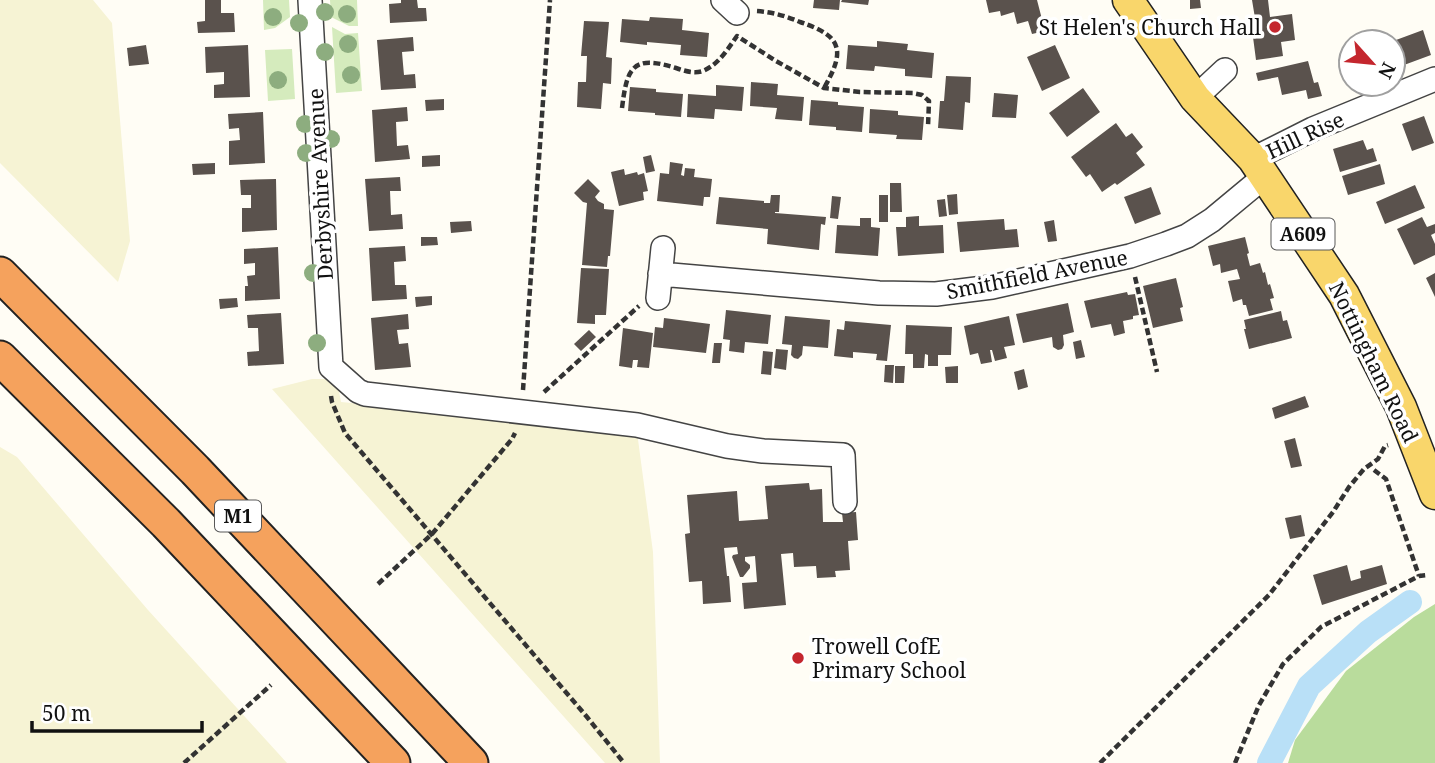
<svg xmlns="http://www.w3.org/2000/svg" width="1435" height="763" font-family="'Noto Serif',serif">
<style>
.farmland{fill:#f6f3d4}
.green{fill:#d5ebbd}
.forest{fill:#b9dc9c}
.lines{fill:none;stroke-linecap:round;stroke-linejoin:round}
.canal{stroke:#b9e0f7;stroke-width:24}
.building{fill:#5a524d}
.minor-casing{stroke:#444;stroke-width:26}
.major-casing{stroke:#222;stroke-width:33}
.highway-casing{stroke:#222;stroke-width:37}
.path{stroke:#333;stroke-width:4.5;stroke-dasharray:7 3.5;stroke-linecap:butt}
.minor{stroke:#fff;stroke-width:23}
.major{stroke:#f9d66b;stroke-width:30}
.highway{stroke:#f5a25d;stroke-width:33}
.tree{fill:#8dad7f}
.poi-dot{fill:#c4262e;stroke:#fff;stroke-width:2.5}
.labels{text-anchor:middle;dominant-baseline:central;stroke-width:7;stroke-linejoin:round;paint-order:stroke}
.shield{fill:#fff;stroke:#585858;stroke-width:2}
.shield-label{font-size:19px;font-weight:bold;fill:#111}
.poi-label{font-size:21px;fill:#111;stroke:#fff;text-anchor:end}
.street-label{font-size:21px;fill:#111;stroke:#fff}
</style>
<rect width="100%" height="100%" fill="#fffdf5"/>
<!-- farmland -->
<path class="farmland" d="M0 0H93L112 23 130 241 118 282 0 163Z
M312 379H329L337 381 341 402 520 419 637 432 653 552 660 763H605L272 389Z
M0 447 17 457 148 610 287 763H0Z"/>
<!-- green -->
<path class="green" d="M263 0H289L290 17 275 28 264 30Z
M330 0H357L358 26H349L331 17Z
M332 27 345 34 358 33 362 91 336 93Z
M292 49 295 99 268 101 265 50Z"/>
<!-- forest -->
<path class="forest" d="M1435 604V763H1288L1295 740 1346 671 1414 617Z"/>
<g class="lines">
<!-- canal -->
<path class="canal" d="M1269 763 1309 686 1368 632 1410 602"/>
</g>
<!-- building -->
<path class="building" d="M205 0H221V13H234L235 32 198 33 197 22 205 21Z
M401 0H417L418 8H426L427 21 390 23 389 4 401 3Z
M814 0H840L839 10 813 8Z
M842 0H869L868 5 841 2Z
M986 0H1037L1045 31 1032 34 1028 21 1017 24 1014 12 1001 16 1000 11 989 13Z
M1190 0H1200L1201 8 1190 9Z
M1252 0H1268L1270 17 1292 14 1295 40 1281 42 1283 56 1256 60 1253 37 1258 36Z
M650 17 683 19 682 30 709 33 707 57 680 55 681 45 647 42V45L620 42 622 19 649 21Z
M584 21 609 22 606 57 612 58 611 84 603 83 601 109 577 107 578 82H586L587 56H581Z
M1423 30 1431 55 1404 65 1396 40Z
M413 37 414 51 402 52 403 64 404 75 415 74 416 88 381 90 377 40Z
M877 41 908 44 907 50 934 53 932 78 905 76V69L875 66 874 71 846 69 848 45 877 47Z
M146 45 149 64 129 66 127 48Z
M248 45 250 97 214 98V85L224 84V72L206 73 205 47Z
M1055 45 1070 78 1042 91 1027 57Z
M1308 61 1314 83 1318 82 1322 96 1308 99 1306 90 1282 95 1278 77 1258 81 1256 73Z
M946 76 971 77 970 103 965 102 963 130 938 128 940 101H944Z
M751 82 778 84 777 95 804 97 802 121 775 119 777 108 750 106Z
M716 85 744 87 742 111 715 109 714 119 687 117 688 94 716 96Z
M630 87 656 89V92L683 94 681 117 655 115V113L628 111Z
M1083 88 1100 112 1067 137 1049 113Z
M994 93 1018 95 1016 118 992 117Z
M444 99V110L426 111 425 100Z
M811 100 838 102V105L864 107 862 132 836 130V127L809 125Z
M407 107 408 121 396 122 397 146 408 145 410 159 375 162 372 110Z
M870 109 898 111V115L924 117 922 140 896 139 897 135 869 133Z
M263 112 265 163 229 165V141L240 140 239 128 229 129 228 114Z
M1424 116 1434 143 1412 151 1402 124Z
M1116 123 1126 137 1132 133 1143 147 1136 153 1145 165 1117 185 1115 183 1102 192 1090 174 1086 177 1071 157Z
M1363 140 1367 150 1373 148 1377 161 1340 172 1333 149Z
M440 155V166L422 167V156Z
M651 155 655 171 646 173 643 157Z
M670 162 683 164 681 175 684 176 685 168 695 169 694 177 712 179 710 197H704L703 206 657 201 660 173 669 174Z
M215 163V174L193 175 192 164Z
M1380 164 1385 184 1348 195 1342 176Z
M624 169 625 175 637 172 638 175 644 173 648 191 643 192 644 200 619 206 611 172Z
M400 177 401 191H390L391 215 402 214 403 229 369 231 365 179Z
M276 179 277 230 242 232V208H251V195H241L240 180Z
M588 179 600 191 595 197 598 201 604 204V209L614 210 610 256H608L607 267 582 265 587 203 583 202 574 193Z
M890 183H901L902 212H890Z
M1415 185 1425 208 1385 224 1376 202Z
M1151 187 1161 214 1135 224 1124 197Z
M957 194 958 214 949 215 947 195Z
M771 195H780L779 212H775V213L826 217 825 225 821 224 819 250 767 244 768 229 716 224 719 197 764 201V203H770Z
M879 195H888V222H879Z
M832 196 841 197 838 219 830 218Z
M945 199 947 216 939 217 937 200Z
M919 216V226L943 225 944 253 898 256 896 227H906V217Z
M1422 217 1427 227 1435 224V233L1431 235 1435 244V255L1414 265 1397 229Z
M860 218H871V227L880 228 878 256 835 253 837 225 860 226Z
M1004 219 1005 230 1017 229 1019 247 960 252 957 222Z
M1054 220 1057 241 1048 242 1044 222Z
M471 221 472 231 451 233 450 222Z
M421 237H437L438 245 421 246Z
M1245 237 1249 253 1247 254 1250 266 1260 263 1263 273 1265 272 1268 285 1270 284 1274 298 1270 299 1273 310 1249 316 1246 305H1243L1242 299 1233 302 1228 281 1240 279 1237 269 1221 273 1220 264 1213 266 1208 246Z
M405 246 406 261 394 262 395 285H406L407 299 372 301 369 248Z
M278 247 280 299 245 301V286H248L247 276 255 275V263L244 264V249Z
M581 268 609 269 606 315H595V324L577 323Z
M1435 273V297L1426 278Z
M1176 278 1183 307 1180 308 1183 321 1153 328 1143 286Z
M1127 292 1128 295 1135 294 1139 315 1133 316V319L1123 321 1125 333 1114 336 1111 324 1091 328 1084 301Z
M432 296V305L416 307 415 297Z
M237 298 238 307 220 309 219 299Z
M1068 303 1074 332 1063 335 1064 345 1062 349 1058 350 1053 347 1052 337 1023 343 1016 314Z
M726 310 771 315 768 344 745 342 744 353 729 351 730 340 723 339Z
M1281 311 1283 321 1287 320 1292 338 1249 349 1244 329H1246L1244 320Z
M281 313 284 364 248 366 247 352 259 351 258 328H248L247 315Z
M408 314 409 329 397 330 399 344 408 343 411 367 375 370 371 318Z
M785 316 830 320 828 348 803 346 802 355 798 359 794 358 791 355 792 345 782 344Z
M1009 316 1015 345 1004 347 1007 358 995 361 992 350H990L992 362 981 364 978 353 970 355 964 326Z
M664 318 710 324 706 353 653 347 655 327 663 328Z
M845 321 891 325 887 361 876 360 877 354 853 352V358L834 356 837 329 844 330Z
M906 325 952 327 951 355H938V366H928V355L925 354 924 368H913V354H905Z
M623 328 653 333 649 368 637 367 638 360H633L632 368 619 366Z
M589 330 596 337 581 351 574 344Z
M1081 340 1085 357 1076 359 1073 342Z
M714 343H722L720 363H712Z
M776 349 788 350 786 370 774 368Z
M763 351 773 352 771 375 761 374Z
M885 365H894L893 383 884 382Z
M895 366H905L904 383H895Z
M958 366V383H946L945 367Z
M1024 369 1028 387 1018 390 1014 372Z
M1305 396 1309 407 1275 419 1272 408Z
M1295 438 1302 466 1291 468 1284 441Z
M809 483 810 490 822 489 823 522H843L842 513 856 512 858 540 848 541 850 570 835 571 836 577 817 578 816 566 794 567 793 553 781 554 786 605 744 609 742 583 757 582 755 556 745 557V561L750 565V568L743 577H740L732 557 733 555 738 554 737 547 724 548 727 576H729L731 602 703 604 702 581 689 582 685 534 690 533 687 495 737 491 739 521 768 519 765 486Z
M1301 515 1305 536 1290 539 1285 518Z
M1347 565 1351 581 1361 578 1360 571 1382 565 1387 584 1322 605 1313 575Z"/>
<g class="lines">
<!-- minor casing -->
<g class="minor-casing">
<path id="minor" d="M310 0 331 367 358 391 365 394 637 425 727 446 763 451 843 455 845 502
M723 0 737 13
M1195 98 1225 70
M1253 159 1313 129 1435 79
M660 274 879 293 936 294 992 287 1130 256 1166 244 1187 236 1212 220 1265 176
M658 298 663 248"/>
</g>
<!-- major casing -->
<g class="major-casing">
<path id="major" d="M1128 0 1195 98 1253 159 1344 295 1401 407 1435 494"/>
</g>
<!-- highway casing -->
<g class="highway-casing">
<path id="highway" d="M0 274 195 470 471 763
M0 358 166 523 393 763"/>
</g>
<!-- path -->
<path class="path" d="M757 11C772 12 786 16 800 22 842 36 846 50 824 88
M622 108C627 68 632 54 676 68 685 71 694 74 703 71 719 64 727 50 737 36L776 61 824 88 860 92 913 93 922 95 929 101 928 127
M1135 277 1157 372
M523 390 550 0
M544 392 639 306
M331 396 332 402 345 433 587 717 624 763
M1374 470 1386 479 1419 576
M378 584 432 534 512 439 515 433
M184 763 271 685
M1100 763 1269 595 1333 512 1349 487 1364 469 1378 459 1385 446 1388 445
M1235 763 1259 705 1283 664 1321 627 1419 576 1428 575"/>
<!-- minor -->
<use href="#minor" class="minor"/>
<!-- major -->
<use href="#major" class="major"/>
<!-- highway -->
<use href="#highway" class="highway"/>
</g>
<!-- trees -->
<g class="tree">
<circle cx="325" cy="12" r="9"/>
<circle cx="347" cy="14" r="9"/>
<circle cx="273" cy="17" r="9"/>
<circle cx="299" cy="23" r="9"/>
<circle cx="348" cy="44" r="9"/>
<circle cx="325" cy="52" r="9"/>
<circle cx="351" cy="75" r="9"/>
<circle cx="278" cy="80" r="9"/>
<circle cx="305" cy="124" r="9"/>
<circle cx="331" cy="139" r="9"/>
<circle cx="306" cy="153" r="9"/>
<circle cx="313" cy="273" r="9"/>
<circle cx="317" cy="343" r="9"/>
</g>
<!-- markers -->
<g class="poi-dot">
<circle cx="1275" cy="27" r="7"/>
<circle cx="798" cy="658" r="7"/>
</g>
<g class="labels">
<!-- shield labels -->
<g class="shield">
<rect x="1271.5" y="218.5" width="63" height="31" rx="5"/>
<rect x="215" y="500.5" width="46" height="31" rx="5"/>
</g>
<g class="shield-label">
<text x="1303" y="234">A609</text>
<text x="238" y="516">M1</text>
</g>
<!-- poi labels -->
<g class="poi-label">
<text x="1261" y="27">St Helen's Church Hall</text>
<text x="812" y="646" text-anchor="start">Trowell CofE<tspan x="812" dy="24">Primary School</tspan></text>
</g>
<!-- street labels -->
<g class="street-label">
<text transform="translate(1305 135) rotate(-25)">Hill Rise</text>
<text transform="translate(320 184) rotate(-93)">Derbyshire Avenue</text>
<text transform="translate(1037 274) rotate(-11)">Smithfield Avenue</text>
<text transform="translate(1374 362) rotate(64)">Nottingham Road</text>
</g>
</g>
<!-- north arrow -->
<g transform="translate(1372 63) rotate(117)"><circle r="33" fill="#ffffff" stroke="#a0a0a0" stroke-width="2"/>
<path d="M0-5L12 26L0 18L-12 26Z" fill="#c4262e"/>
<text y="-10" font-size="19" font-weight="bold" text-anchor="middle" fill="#111111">N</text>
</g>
<!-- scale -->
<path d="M32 721v10h170v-10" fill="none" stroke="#111111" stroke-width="3.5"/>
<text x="42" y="721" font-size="21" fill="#111111" stroke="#ffffff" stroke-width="5" paint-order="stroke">50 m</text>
</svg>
